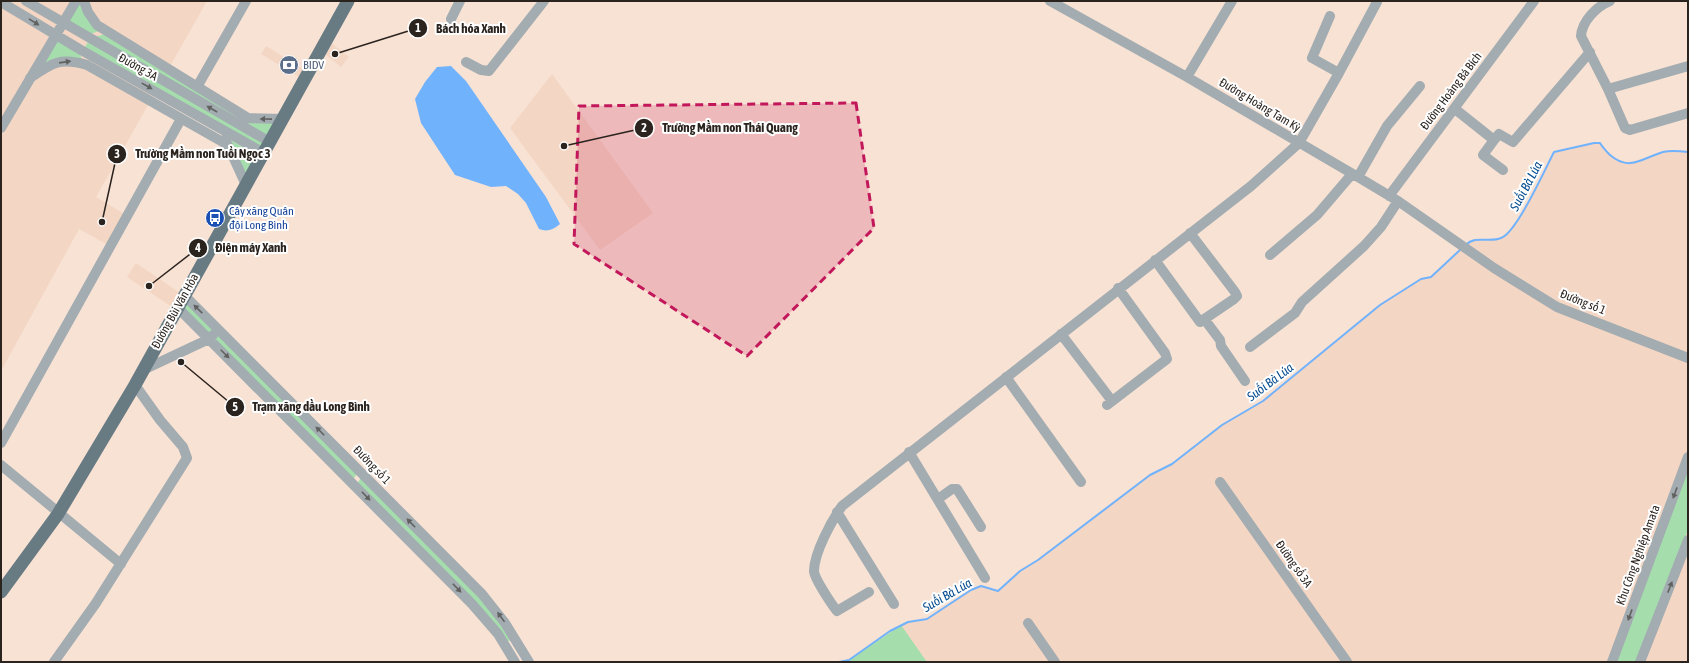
<svg xmlns="http://www.w3.org/2000/svg" width="1689" height="663" font-family="'Asap Condensed',sans-serif">
<style>
.built{fill:#f3d6c3}
.green{fill:#a5deac}
.water{fill:#71b2fd}
.lines{fill:none;stroke-linecap:round;stroke-linejoin:round}
.stream{stroke:#71b2fd;stroke-width:2}
.minor{stroke:#a2acb1;stroke-width:10}
.major{stroke:#687b83;stroke-width:13}
.oneway{fill:#616160}
.marked{fill:#c2185b;fill-opacity:0.2;stroke:#c2185b;stroke-width:3;stroke-dasharray:8 5;stroke-linejoin:round}
.labels{text-anchor:middle;dominant-baseline:central;stroke-width:4;stroke-linejoin:round;paint-order:stroke}
.service-label{font-size:12px;fill:#4e5e75;stroke:#fff;text-anchor:start}
.street-label{font-size:12px;fill:#2b231e;stroke:#fff}
.transit-label{font-size:12px;fill:#164399;stroke:#fff;text-anchor:start}
.water-label{font-size:13px;font-style:italic;fill:#064d90;stroke:#fff}
.leader{fill:none;stroke:#2b231e;stroke-width:1.5}
.callout-dot{fill:#2b231e;stroke:#fff;stroke-width:1.5}
.mark-label{font-size:12px;text-anchor:middle;font-weight:bold;fill:#fff}
.callout-label{font-size:13px;text-anchor:middle;font-weight:bold;fill:#2b231e;stroke:#fff;stroke-width:4;stroke-linejoin:round;paint-order:stroke}
</style>
<rect width="100%" height="100%" fill="#f8e2d4"/>
<!-- built -->
<path class="built" d="M1 1H207L96 197 126 215 108 245 79 229 1 371Z
M330 42 349 57 341 67 324 53Z
M266 46 305 70 301 78 261 54Z
M552 74 653 213 600 250 510 128Z
M1594 143H1600L1604 150 1615 159 1624 163 1631 164 1668 151 1688 152V662H927L901 626 908 622 927 619 971 590 981 586 998 591 1020 571 1038 559 1150 475 1172 464 1222 425 1263 401 1380 305 1421 279 1431 277 1469 242 1501 238 1509 232 1522 214 1554 152Z
M136 263 180 293 172 307 127 277Z"/>
<!-- green -->
<path class="green" d="M79 1 99 31 90 34 66 19Z
M105 34 236 116H232L95 37Z
M55 39 80 54 82 60C65 54 57 59 41 65Z
M88 42 265 143 262 147 85 47Z
M240 121 276 123 269 136Z
M227 138 258 155 246 176Z
M185 300 215 329 209 336 181 308Z
M219 333 358 472 353 480 213 339Z
M1688 468V529L1686 535 1636 662H1617Z
M362 476 480 596 512 639 506 643 357 484Z
M901 625 927 662H839L849 660Z"/>
<!-- water -->
<path class="water" d="M451 66 466 81 546 197 560 224C553 230 547 232 539 229L526 203 518 194 506 186 491 187 455 175 421 123 415 99 425 82 437 67Z"/>
<g class="lines">
<!-- stream -->
<path class="stream" d="M1466 245C1475 235 1490 243 1501 238 1517 232 1545 169 1554 152L1594 143H1600C1603 148 1606 151 1610 155 1630 172 1642 158 1663 152 1671 150 1680 151 1688 152
M839 662 849 660 890 631 908 622 927 619 971 590 981 586 998 591 1020 571 1038 560 1150 475 1172 464 1222 425 1263 401 1380 305 1421 279 1431 277 1461 249"/>
<!-- minor -->
<path class="minor" d="M26 1 270 142
M84 1 88 12 97 25 248 118
M1050 1 1187 77 1358 177 1398 201 1494 268 1557 307 1688 358
M1610 1C1597 6 1582 21 1581 36L1608 89 1625 128 1630 130 1688 113
M1 2 81 50 264 153
M1330 16 1312 58 1339 73
M451 19 460 1
M466 62 481 70 489 71 544 1
M1187 77 1232 1
M30 78C52 63 60 57 87 65L228 145
M197 87 246 1
M1608 89 1688 66
M1455 109 1494 140 1499 134 1513 142 1590 52
M241 118 283 119
M1 128 76 1
M225 139 246 185
M1494 140 1483 155 1503 170
M1358 177 1387 126 1420 86
M1389 196 1534 1
M1270 255 1317 215 1352 174
M1155 260 1200 322 1234 299 1237 296 1235 292 1190 233
M184 295 482 594 505 623 529 662
M177 307 472 604 498 634 515 662
M1205 320 1220 340 1221 346 1245 381
M1061 334 1112 401
M1250 347 1295 313 1302 302 1364 246 1381 227 1398 201
M143 370 209 339 213 335
M1006 377 1081 482
M1107 405 1167 359 1165 353 1118 288
M1 443 181 119
M909 452 985 578
M1 465 121 564
M1220 482 1347 662
M938 499 952 489H957L981 527
M837 512 894 604
M869 592 837 611C832 605 814 578 814 571 814 553 832 520 842 506L1251 186 1299 143 1339 73 1377 2
M1028 623 1055 662
M54 662 96 603 187 458 183 447 160 420 135 385
M1612 662 1688 457
M1640 662 1688 540"/>
<!-- major -->
<path class="major" d="M1 592 58 514 135 385 348 1"/>
</g>
<!-- one-way arrows -->
<defs><path id="oneway-solid" d="M-6-.8H1V-3.2L6.5 0L1 3.2V.8H-6Z"/></defs>
<g class="oneway">
<use href="#oneway-solid" transform="translate(34 22) rotate(32)"/>
<use href="#oneway-solid" transform="translate(65 62) rotate(-8)"/>
<use href="#oneway-solid" transform="translate(147 86) rotate(29)"/>
<use href="#oneway-solid" transform="translate(212 109) rotate(-150)"/>
<use href="#oneway-solid" transform="translate(266 119) rotate(-179)"/>
<use href="#oneway-solid" transform="translate(198 309) rotate(-136)"/>
<use href="#oneway-solid" transform="translate(225 354) rotate(45)"/>
<use href="#oneway-solid" transform="translate(320 431) rotate(-135)"/>
<use href="#oneway-solid" transform="translate(1675 493) rotate(110)"/>
<use href="#oneway-solid" transform="translate(366 496) rotate(46)"/>
<use href="#oneway-solid" transform="translate(411 523) rotate(-134)"/>
<use href="#oneway-solid" transform="translate(1670 587) rotate(-69)"/>
<use href="#oneway-solid" transform="translate(457 588) rotate(46)"/>
<use href="#oneway-solid" transform="translate(1630 615) rotate(110)"/>
<use href="#oneway-solid" transform="translate(501 617) rotate(-126)"/>
</g>
<!-- marked area -->
<path class="marked" d="M856 103 874 228 747 356 574 244 579 106Z"/>
<!-- icons -->
<defs>
<g id="bank-disc" transform="scale(1)"><circle r="9.5" fill="#5c6f8a" stroke="#fff"/><path d="M-6-4H6V4H-6ZM0-2.3a2.3 2.3 0 1 0 0 4.6a2.3 2.3 0 1 0 0-4.6Z" fill="#fff"/></g>
<g id="bus-disc" transform="scale(1)"><circle r="9.5" fill="#1a4fb4" stroke="#fff"/><path d="M-5-6H5V4H4V6H2V4H-2V6H-4V4H-5ZM-3.5-4V0h7V-4ZM-3.5 1.2v1.5H-2V1.2ZM2 1.2v1.5H3.5V1.2Z" fill="#fff"/></g>
</defs>
<g fill-rule="evenodd">
<use href="#bank-disc" x="289" y="65"/>
<use href="#bus-disc" x="215" y="218"/>
</g>
<g class="labels">
<!-- service labels -->
<g class="service-label">
<text x="303" y="65">BIDV</text>
</g>
<!-- street labels -->
<g class="street-label">
<text transform="translate(138 67) rotate(29)">Đường 3A</text>
<text transform="translate(1451 91) rotate(-53)">Đường Hoàng Bá Bích</text>
<text transform="translate(1260 105) rotate(31)">Đường Hoàng Tam Kỳ</text>
<text transform="translate(1583 302) rotate(22)">Đường số 1</text>
<text transform="translate(175 311) rotate(-61)">Đường Bùi Văn Hòa</text>
<text transform="translate(372 465) rotate(46)">Đường số 1</text>
<text transform="translate(1638 555) rotate(-70)">Khu Công Nghiệp Amata</text>
<text transform="translate(1294 564) rotate(55)">Đường số 3A</text>
</g>
<!-- transit labels -->
<g class="transit-label">
<text x="229" y="211">Cây xăng Quân<tspan x="229" dy="14">đội Long Bình</tspan></text>
</g>
<!-- water labels -->
<g class="water-label">
<text transform="translate(1526 186) rotate(-62)">Suối Bà Lúa</text>
<text transform="translate(1270 382) rotate(-37)">Suối Bà Lúa</text>
<text transform="translate(947 595) rotate(-30)">Suối Bà Lúa</text>
</g>
</g>
<!-- callouts -->
<path class="leader" d="M335 54L418 28M564 146L644 128M102 222L117 154M149 286L198 248M181 362L235 407"/>
<g class="callout-dot">
<circle cx="335" cy="54" r="4"/>
<circle cx="564" cy="146" r="4"/>
<circle cx="102" cy="222" r="4"/>
<circle cx="149" cy="286" r="4"/>
<circle cx="181" cy="362" r="4"/>
<circle cx="418" cy="28" r="10"/>
<circle cx="644" cy="128" r="10"/>
<circle cx="117" cy="154" r="10"/>
<circle cx="198" cy="248" r="10"/>
<circle cx="235" cy="407" r="10"/>
</g>
<g class="mark-label">
<text x="418" y="32">1</text>
<text x="644" y="132">2</text>
<text x="117" y="158">3</text>
<text x="198" y="252">4</text>
<text x="235" y="411">5</text>
</g>
<g class="callout-label">
<text x="471" y="33">Bách hóa Xanh</text>
<text x="730" y="132">Trường Mầm non Thái Quang</text>
<text x="203" y="158">Trường Mầm non Tuổi Ngọc 3</text>
<text x="251" y="252">Điện máy Xanh</text>
<text x="311" y="411">Trạm xăng dầu Long Bình</text>
</g>
<!-- border -->
<rect width="1689" height="663" fill="none" stroke="#2b231e" stroke-width="4"/>
</svg>
